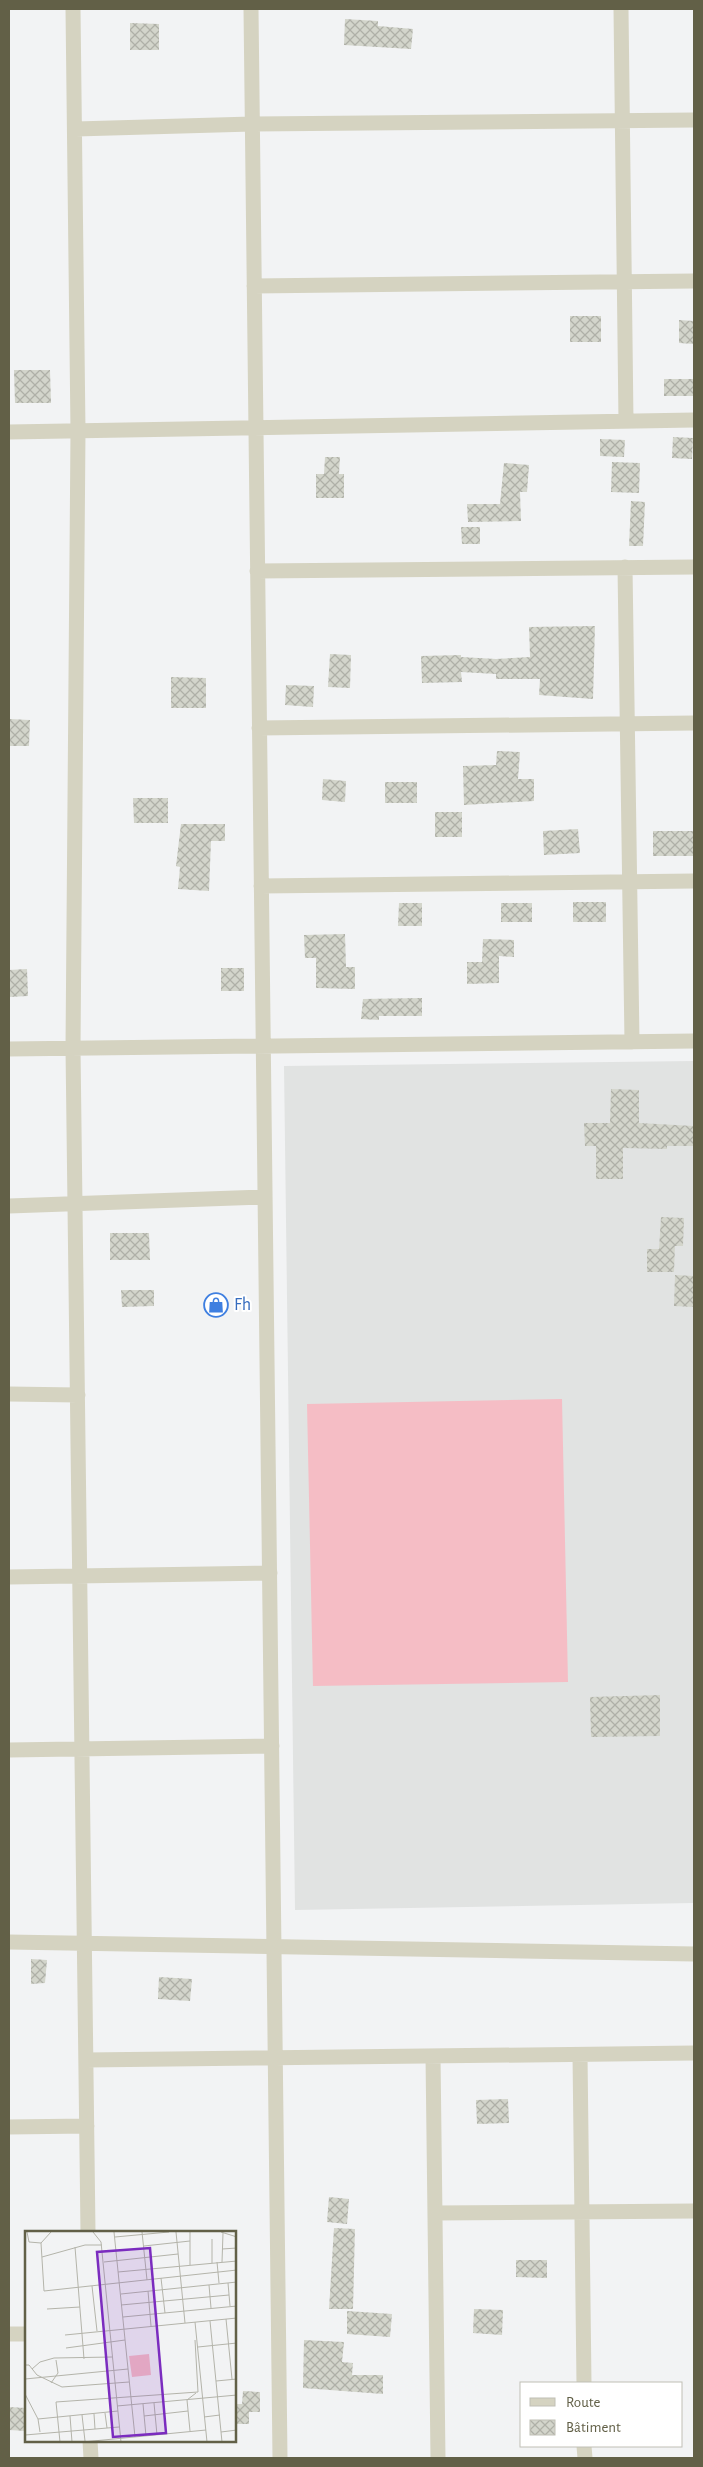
<svg xmlns="http://www.w3.org/2000/svg" width="703" height="2467" font-family="'Alegreya Sans',sans-serif">
<style>
.education{fill:#e1e3e2}
.pitch{fill:#f5bdc5}
.building{fill:url(#building-cross-hatch)}
.lines{fill:none;stroke-linecap:round;stroke-linejoin:round}
.minor{stroke:#d5d3c1;stroke-width:15}
.labels{text-anchor:middle;dominant-baseline:central;stroke-width:4;stroke-linejoin:round;paint-order:stroke}
.shop-label{font-size:18px;fill:#366cbe;stroke:#fff;text-anchor:start}
.inset-road{fill:none;stroke:#b4b4aa;stroke-width:1}
.view{fill:#7b2cbf;fill-opacity:0.15;stroke:#7b2cbf;stroke-width:2.5}
.inset-edge{fill:none;stroke:#626047;stroke-width:2.5}
</style>
<defs>
<pattern id="building-cross-hatch" width="8" height="8" patternUnits="userSpaceOnUse" patternTransform="scale(1.25)"><rect width="8" height="8" fill="#d3d5cb"/><path d="M0 0l8 8M0 8l8-8" fill="none" stroke="#afb0a7"/></pattern>
</defs>
<rect width="100%" height="100%" fill="#f2f3f4"/>
<!-- education -->
<path class="education" d="M694 1061V1903L295 1910 284 1066Z"/>
<!-- pitch -->
<path class="pitch" d="M562 1399 568 1682 313 1686 307 1404Z"/>
<!-- building -->
<path class="building" d="M345 19 378 21V26L413 29 411 49 344 45Z
M130 23 159 24V50H130Z
M570 316H601V342H570Z
M679 320 694 321V344L679 343Z
M14 370H50L51 403H15Z
M664 379H694V396H664Z
M673 437 693 438 692 459 672 458Z
M600 439 625 440 624 457 600 456Z
M325 457H340L339 474H344V498H316V474H324Z
M612 462 640 463 639 493 611 492Z
M504 463 529 465 527 492H520L521 521 468 522 467 504H500Z
M631 501 645 502 643 546H629Z
M461 527H480V544H462Z
M595 626 593 699 539 695 540 679H496V674L461 672 462 682 422 683 421 656 461 655V657L496 659 530 657 529 627Z
M330 654 351 655 350 688 328 687Z
M171 677 206 678V708H171Z
M286 685 314 686 313 707 285 705Z
M9 719 30 720 29 746H9Z
M497 751 520 752 518 779H534V801L464 805 463 766 496 765Z
M323 779 346 781 345 802 322 800Z
M385 782H417V803H385Z
M133 798H168V823H134Z
M435 812H462V837H435Z
M181 824H225V841H211L209 891 178 889 180 867 176 866Z
M578 829 580 853 544 855 543 831Z
M653 831H694V856H653Z
M573 902H606V922H573Z
M399 903H422V926H398Z
M501 903H532V922H501Z
M345 934 346 967H355V989L316 988V958H305L304 935Z
M483 939 514 940V957L499 956V983L467 984V962H482Z
M221 968H244V991H221Z
M27 969 28 996 9 997V970Z
M422 998V1016H379V1020L361 1019 363 999Z
M611 1089 639 1090V1123L694 1126V1146H667V1149L623 1148V1179H596V1146H585L584 1123H610Z
M661 1217 684 1218 683 1246H675L674 1272H647V1249H659Z
M110 1233H149L150 1260H110Z
M675 1275 694 1276V1307L674 1306Z
M121 1290H154V1306L122 1307Z
M660 1695V1736L591 1737 590 1697Z
M31 1959 47 1960 45 1983 31 1984Z
M159 1977 192 1979 190 2001 158 1999Z
M508 2099 509 2123 477 2124 476 2100Z
M329 2197 349 2199 347 2224 327 2222Z
M334 2228 355 2229 353 2309H329Z
M516 2260H547V2278L516 2277Z
M474 2309 503 2310 502 2335 473 2333Z
M347 2311 392 2314 390 2337 347 2334Z
M304 2340 344 2342 342 2362 353 2363 352 2375H383V2394L303 2388Z
M243 2391 260 2392V2412H249V2424H235V2404H242Z
M9 2407 26 2408V2431L9 2430Z"/>
<g class="lines">
<!-- minor -->
<path class="minor" d="M73 9 78 431 73 1048 88 2232
M251 9 280 2458
M621 9 626 421
M76 129 252 124 694 120
M254 286 694 281
M9 432 694 420
M625 567 632 1042
M257 571 694 567
M259 728 694 723
M261 886 694 881
M9 1049 694 1041
M9 1206 265 1197
M9 1394 78 1395
M9 1577 270 1573
M9 1750 272 1746
M9 1942 694 1954
M580 2055 584 2383
M433 2056 438 2458
M86 2060 694 2053
M9 2127 87 2126
M435 2213 694 2211
M9 2334H26
M90 2441 91 2458
M584 2446 585 2458"/>
</g>
<!-- icons -->
<defs>
<g id="shop-ring" transform="scale(1.25)"><circle r="9.5" fill="#fff" stroke="#3f7fe0" stroke-width="1.5"/><path d="M-5-2.5h2.3a2.7 3.5 0 0 1 5.4 0H5L5.5 6h-11ZM-1.5-2.5h3a1.5 2.3 0 0 0-3 0Z" fill="#3f7fe0"/></g>
</defs>
<g fill-rule="evenodd">
<use href="#shop-ring" x="216" y="1305"/>
</g>
<g class="labels">
<!-- shop labels -->
<g class="shop-label">
<text x="234" y="1305">Fh</text>
</g>
</g>
<!-- overview -->
<g transform="translate(25 2231)">
<rect width="211" height="211" fill="#f2f3f4"/>
<path d="M124 123 126 144 107 146 104 125Z" fill="#f5bdc5"/>
<path class="inset-road" d="M2 1 4 11 16 12M26 1 16 12 19 60 212 39M68 1 76 11 96 211M89 1 110 206M117 1 122 49M151 1 160 92M196 1 212 6M90 6 144 1M187 8V32M119 15 165 10M50 16 59 128M197 18 212 17M17 26 60 14H77M79 31 153 23M192 31 194 52M197 31 198 2M165 34V1M93 41 212 30M136 47 140 82M203 52 205 75M184 54 186 77M67 55 72 100M123 60 126 95M96 63 212 51M96 74 204 64M22 78 55 76M98 86 212 75M201 88 207 148M185 90 197 211M170 91 182 211M40 104 212 87M173 116 212 112M41 117 100 109M0 134H4L12 144 37 156 104 151M7 138 15 131 29 127 87 126M0 148 103 138M191 150 212 148M26 152 33 142 31 129M0 163 13 188 15 201M129 172 132 204M118 173 121 205M92 175 212 164M80 182 82 197M69 183 70 198M57 184 60 210M45 185 47 211M119 185 163 180M179 186 195 184M13 188 93 180M165 200 162 169 171 162M196 201 212 199M0 204 94 196M35 211 31 171 173 161 170 109M58 211 181 199"/>
<path class="view" d="M125 17 141 202 88 206 72 21Z"/>
<rect width="211" height="211" class="inset-edge"/>
</g>
<!-- border -->
<rect width="703" height="2467" fill="none" stroke="#626047" stroke-width="20"/>
<!-- legend -->
<rect x="520" y="2382" width="162" height="65" fill="#ffffff" stroke="#c0bfb5"/>
<rect x="530" y="2398" width="25" height="8" fill="#d5d3c1" stroke="#c0bfb5"/>
<text x="566" y="2407" font-size="15" fill="#626047">Route</text>
<rect x="530" y="2420" width="25" height="15" fill="url(#building-cross-hatch)" stroke="#c0bfb5"/>
<text x="566" y="2432" font-size="15" fill="#626047">Bâtiment</text>
</svg>
